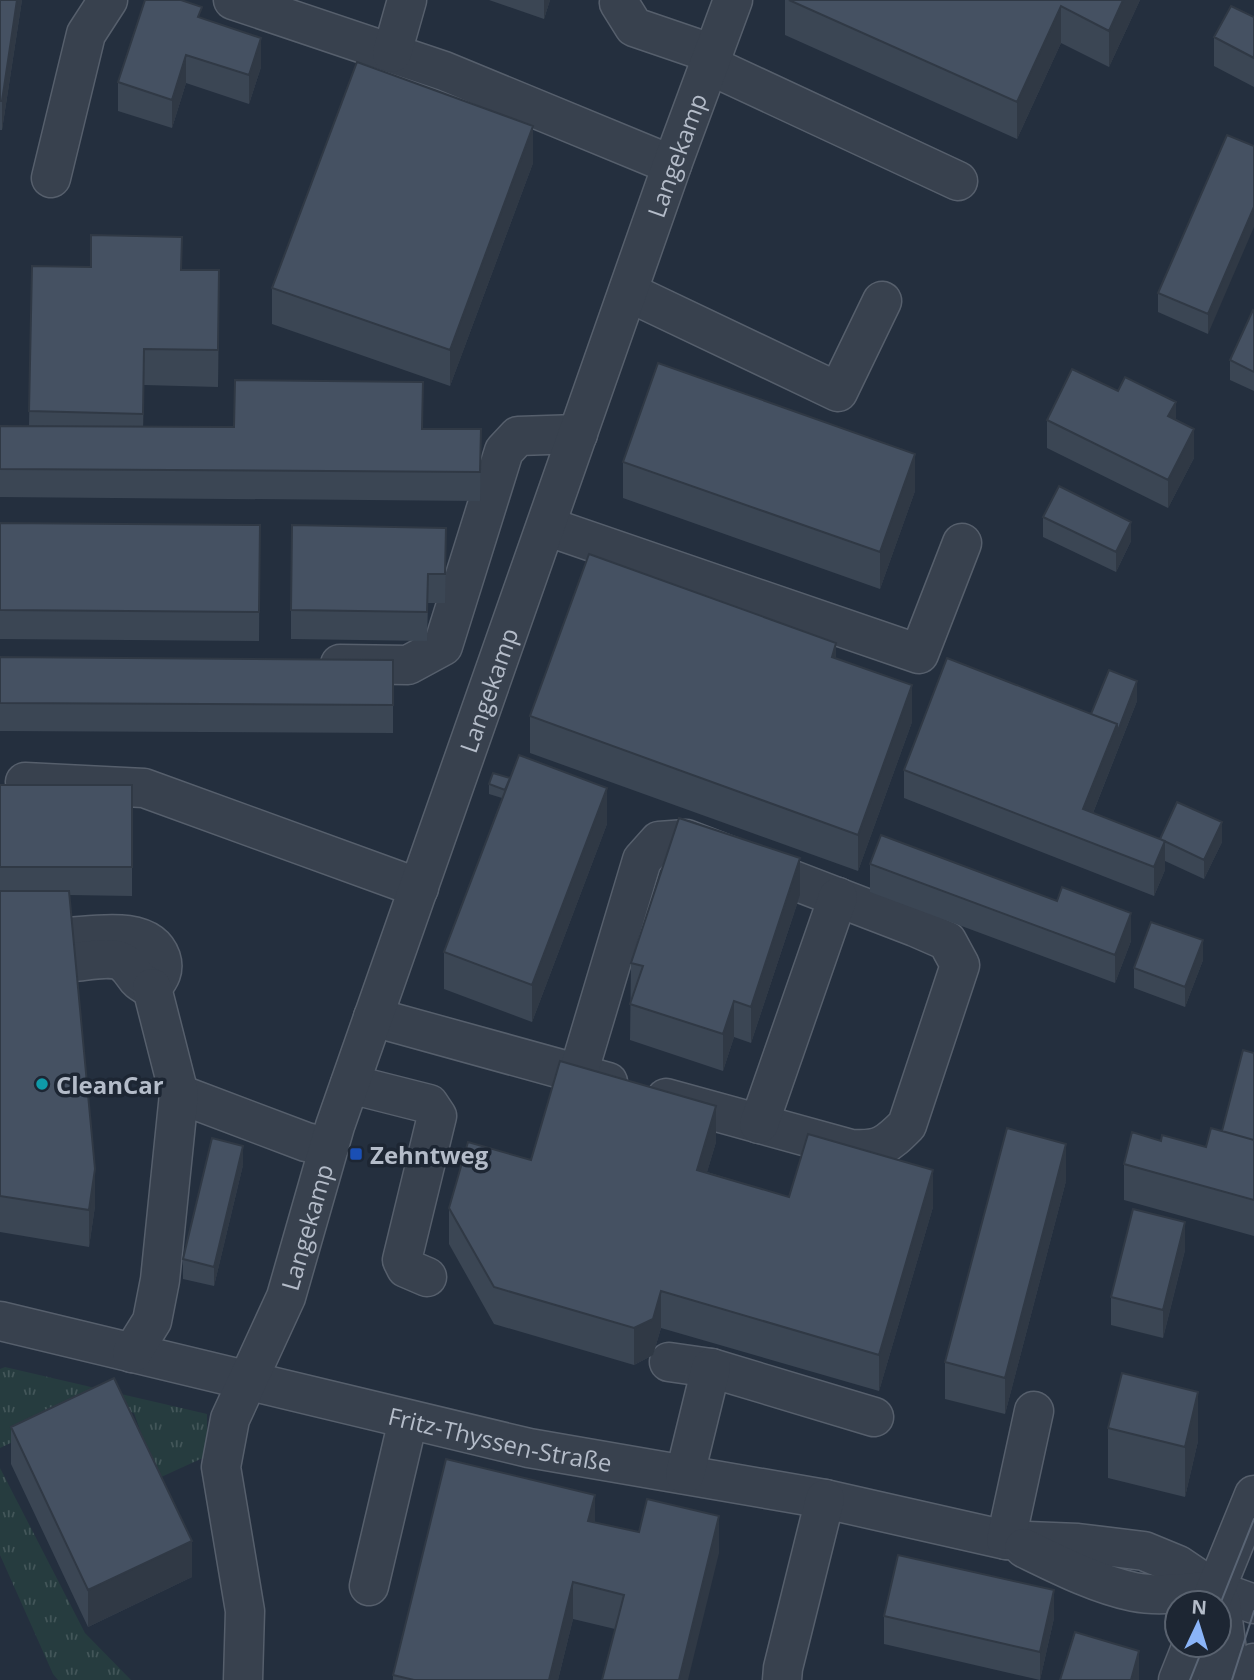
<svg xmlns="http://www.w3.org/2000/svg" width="1254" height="1680" font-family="'Open Sans',sans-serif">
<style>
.grass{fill:url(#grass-tufts)}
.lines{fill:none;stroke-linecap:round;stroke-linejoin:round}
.minor-casing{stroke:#565f6c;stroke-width:41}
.minor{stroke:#38414e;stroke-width:38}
.tram{stroke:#5a6575;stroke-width:2}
.wall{fill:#3b4654}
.shaded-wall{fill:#303945}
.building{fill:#455162;stroke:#303945;stroke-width:2}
.culture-dot{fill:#0f9aa8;stroke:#1d2633;stroke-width:2.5}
.transit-dot{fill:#1a4fb4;stroke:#1d2633;stroke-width:2.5}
.labels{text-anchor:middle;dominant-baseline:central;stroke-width:7;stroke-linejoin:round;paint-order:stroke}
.street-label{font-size:24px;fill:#b4bcc9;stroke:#1d2633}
.poi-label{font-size:24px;font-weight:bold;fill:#b4bcc9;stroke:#1d2633;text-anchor:start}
</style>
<defs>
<pattern id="grass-tufts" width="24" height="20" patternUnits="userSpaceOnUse" patternTransform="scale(1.75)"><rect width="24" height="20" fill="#263c3f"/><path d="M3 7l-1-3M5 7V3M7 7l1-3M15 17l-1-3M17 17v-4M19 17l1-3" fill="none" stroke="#435659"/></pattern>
</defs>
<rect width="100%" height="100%" fill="#242f3e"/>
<!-- grass -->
<path class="grass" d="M5 1367 207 1414V1456L157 1479 134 1413 95 1403 0 1448V1369Z
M0 1468 85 1633 131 1680H58L53 1674 0 1555Z"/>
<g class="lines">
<!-- minor casing -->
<g class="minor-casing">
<g id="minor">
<path d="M233 0 444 71 672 165"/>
<path d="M620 0 619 3 634 27 713 54"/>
<path d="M392 53 407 0"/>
<path d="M709 65 958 181"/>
<path d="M51 178 86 34 108 0"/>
<path d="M628 292 838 392 882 301"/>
<path d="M546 526 919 654 962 543"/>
<path d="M340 664 408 665 443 646 504 451 518 436 578 434"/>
<path d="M25 782 144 788 419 888"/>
<path d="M70 937C97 935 149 925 161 958 165 970 160 978 152 988"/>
<path d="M74 962C87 961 113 955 124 963 137 974 132 980 152 988"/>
<path d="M373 1017 608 1082"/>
<path d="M578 1074 642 860 659 841 686 839 915 927 947 941 960 965 907 1125C887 1145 880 1151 851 1149L666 1098"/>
<path d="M350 1084 429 1104 437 1116 402 1260 406 1268 427 1277"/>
<path d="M179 1094 306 1142 329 1147"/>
<path d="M759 1124 838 897"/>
<path id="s1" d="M0 1321 529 1448 825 1499 1006 1540 1078 1543 1144 1551 1178 1565 1215 1590 1254 1604"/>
<path d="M132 1353 152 1321 160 1280 179 1094 152 988"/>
<path d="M669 1362 711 1368 874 1417"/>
<path d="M685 1474 711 1368"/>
<path d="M1006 1540 1034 1411"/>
<path d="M1024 1548C1059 1565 1096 1584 1134 1592 1160 1597 1189 1592 1215 1590"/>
<path d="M369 1586 408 1420"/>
<path d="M1215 1590 1221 1603 1227 1651 1218 1680"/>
<path d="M1210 1603 1254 1495"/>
<path id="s2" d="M243 1680 245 1611 221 1467 230 1419 286 1297 335 1126 672 165 733 0"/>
<path d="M782 1680 783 1668 825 1499"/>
<path d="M1178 1680 1192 1645"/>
<path d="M1249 1680 1254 1663"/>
</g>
</g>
<!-- minor -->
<use href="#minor" class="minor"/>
<!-- tram -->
<path class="tram" d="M1219 1607 1254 1519
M1190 1680 1204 1645
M1232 1680 1254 1611"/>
</g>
<!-- wall -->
<path class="wall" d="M0 0H22L2 130H0Z
M489 0H550L544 19Z
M785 0H1140L1109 67 1061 43 1017 139 785 35Z
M1254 17V87L1214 66V37Z
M202 18 261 67 249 104 186 83 172 128 118 111V82Z
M1227 135 1208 334 1158 312V293Z
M533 163 450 386 272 324V288Z
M32 266 182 270 219 307 218 387 144 385 143 426 481 429 480 501 0 497V426H29Z
M1254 311V391L1230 380V360Z
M1047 420H1176L1194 458 1168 508 1047 448Z
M623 462 915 491 880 589 623 498Z
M1043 517 1131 541 1116 572 1043 537Z
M0 523 260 525 259 641 0 639Z
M446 557 445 603H428L427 641 291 639V610Z
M0 657 393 660V733L0 731Z
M836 658 912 722 858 871 530 753V716Z
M1137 701 1093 813 1160 839 1222 842 1204 879 1165 861V870L1154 896 904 798V770Z
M489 784 607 824 532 1022 444 989V952L502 798 489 794Z
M0 785H132V896L69 895 95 1206 89 1247 0 1232Z
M870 864 1131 941 1115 983 870 892Z
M800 895 751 1043 734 1037 723 1071 630 1040 631 963Z
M1203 960 1185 1007 1134 988V968Z
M1254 1053V1236L1124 1200V1164L1161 1141 1206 1147 1222 1131Z
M716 1142 707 1172 789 1197 933 1207 879 1391 661 1328 653 1355 634 1365 494 1324 449 1244V1208L531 1160Z
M243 1165 214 1286 183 1279V1259Z
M1066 1181 1005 1414 945 1399V1362Z
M1185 1250 1163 1338 1111 1325V1297Z
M11 1427 192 1577 88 1627 11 1464Z
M1108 1428 1198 1441 1185 1497 1108 1478Z
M595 1522 719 1553 615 1629 573 1619 558 1680H393V1675Z
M884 1616 1054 1618 1040 1680 884 1644Z"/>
<!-- shaded-wall -->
<path class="shaded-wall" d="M17 0H22L2 130V101Z
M544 0H550L544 19Z
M1123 0H1140L1109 67V31Z
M1061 6V43L1017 139V102Z
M261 38V67L249 104V75Z
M186 55V83L172 128V100Z
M533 126V163L450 386V350Z
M1254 207V227L1208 334V314Z
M219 270V307L218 387V350Z
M144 349V385L143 450V414Z
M1176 402V431L1168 416Z
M1194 429V458L1168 508V480Z
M915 454V491L880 589V552Z
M1131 522V541L1116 572V552Z
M836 643V679L832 657Z
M1137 681V701L1083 838V809L1117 724Z
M912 685V722L858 871V835Z
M607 788V824L532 1022V985Z
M1222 822V842L1204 879V860Z
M1165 841V870L1154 896V867Z
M800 858V895L751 1043V1007Z
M1131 913V941L1115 983V955Z
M1203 940V960L1185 1007V987Z
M734 1001V1037L723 1071V1034Z
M716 1106V1142L697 1206V1170Z
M1066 1144V1181L1005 1414V1378Z
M243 1146V1165L214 1286V1267Z
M95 1169V1206L89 1247V1210Z
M933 1170V1207L879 1391V1355Z
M1185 1222V1250L1163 1338V1310Z
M661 1291V1328L653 1355 634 1365V1328Z
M1198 1392V1441L1185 1497V1447Z
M595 1495V1531L588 1521Z
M719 1516V1553L688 1680H679Z
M192 1541V1577L88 1627V1590Z
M573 1582V1619L558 1680H549Z
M1054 1590V1618L1040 1680V1652Z
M1139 1651V1680H1131Z"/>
<!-- building -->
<path class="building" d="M0 0H17L2 101H0Z
M145 0H181L202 7 198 17 261 38 249 75 186 55 172 100 118 82Z
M789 0H1123L1109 31 1061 6 1017 102Z
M1231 6 1254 17V58L1214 37Z
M357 62 533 126 450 350 272 288Z
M1227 135 1254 146V207L1208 314 1158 293Z
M91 235 182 237 181 270H219L218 350 144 349 143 414 29 411 32 266 91 267Z
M1253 310 1254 311V372L1230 360Z
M658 363 915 454 880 552 623 462Z
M1072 369 1118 391 1125 377 1176 402 1168 416 1194 429 1168 480 1047 420Z
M235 380 423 382 422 429H481L480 472 0 469V426L234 427Z
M1059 486 1131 522 1116 552 1043 517Z
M0 523 260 525 259 612 0 610Z
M292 525 446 528 445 574H428L427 612 291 610Z
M589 554 836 643 832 657 912 685 858 835 530 716Z
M0 657 393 660V705L0 703Z
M947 658 1117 724 1083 809 1165 841 1154 867 904 770Z
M1109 670 1137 681 1117 733V724L1091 714Z
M519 755 607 788 532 985 444 952Z
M493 773 510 778 505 790 489 784Z
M0 785H132V867H0Z
M1177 802 1222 822 1204 860 1160 839Z
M679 818 800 858 751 1007 734 1001 723 1034 630 1004 643 966 631 963Z
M881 835 1057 901 1062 887 1131 913 1115 955 870 864Z
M0 891H69L95 1169 89 1210 0 1196Z
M1151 922 1203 940 1185 987 1134 968Z
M1243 1050 1254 1053V1140L1222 1131Z
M560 1061 716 1106 697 1170 789 1197 808 1134 933 1170 879 1355 661 1291 653 1319 634 1328 494 1287 449 1208 468 1142 531 1160Z
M1007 1128 1066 1144 1005 1378 945 1362Z
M1211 1128 1254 1140V1200L1124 1164 1132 1132 1161 1141 1162 1135 1206 1147Z
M212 1138 243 1146 214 1267 183 1259Z
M1133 1209 1185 1222 1163 1310 1111 1297Z
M1122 1373 1198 1392 1185 1447 1108 1428Z
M114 1378 192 1541 88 1590 11 1427Z
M446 1459 595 1495 588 1521 639 1532 647 1499 719 1516 679 1680H602L624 1595 573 1582 549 1680H414L393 1675Z
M898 1555 1054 1590 1040 1652 884 1616Z
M1075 1632 1139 1651 1131 1680H1060Z"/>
<!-- markers -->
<circle class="culture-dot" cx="42" cy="1084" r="7"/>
<rect class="transit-dot" x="349" y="1147" width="14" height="14" rx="3.5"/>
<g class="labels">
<!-- street labels -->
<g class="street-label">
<text stroke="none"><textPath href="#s2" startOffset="1605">Langekamp</textPath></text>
<text stroke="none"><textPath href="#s2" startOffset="1038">Langekamp</textPath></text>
<text stroke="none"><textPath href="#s2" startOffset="471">Langekamp</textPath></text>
<text stroke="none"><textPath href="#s1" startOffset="514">Fritz-Thyssen-Straße</textPath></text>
</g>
<!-- poi labels -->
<g class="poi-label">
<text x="56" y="1084">CleanCar</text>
<text x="370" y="1154">Zehntweg</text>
</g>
</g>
<!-- north arrow -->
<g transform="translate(1198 1624) rotate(4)"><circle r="33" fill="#1d2633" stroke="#59626f" stroke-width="2"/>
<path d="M0-5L12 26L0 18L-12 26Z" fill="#8ab4f8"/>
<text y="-10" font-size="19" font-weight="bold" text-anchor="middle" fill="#b4bcc9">N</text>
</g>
</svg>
